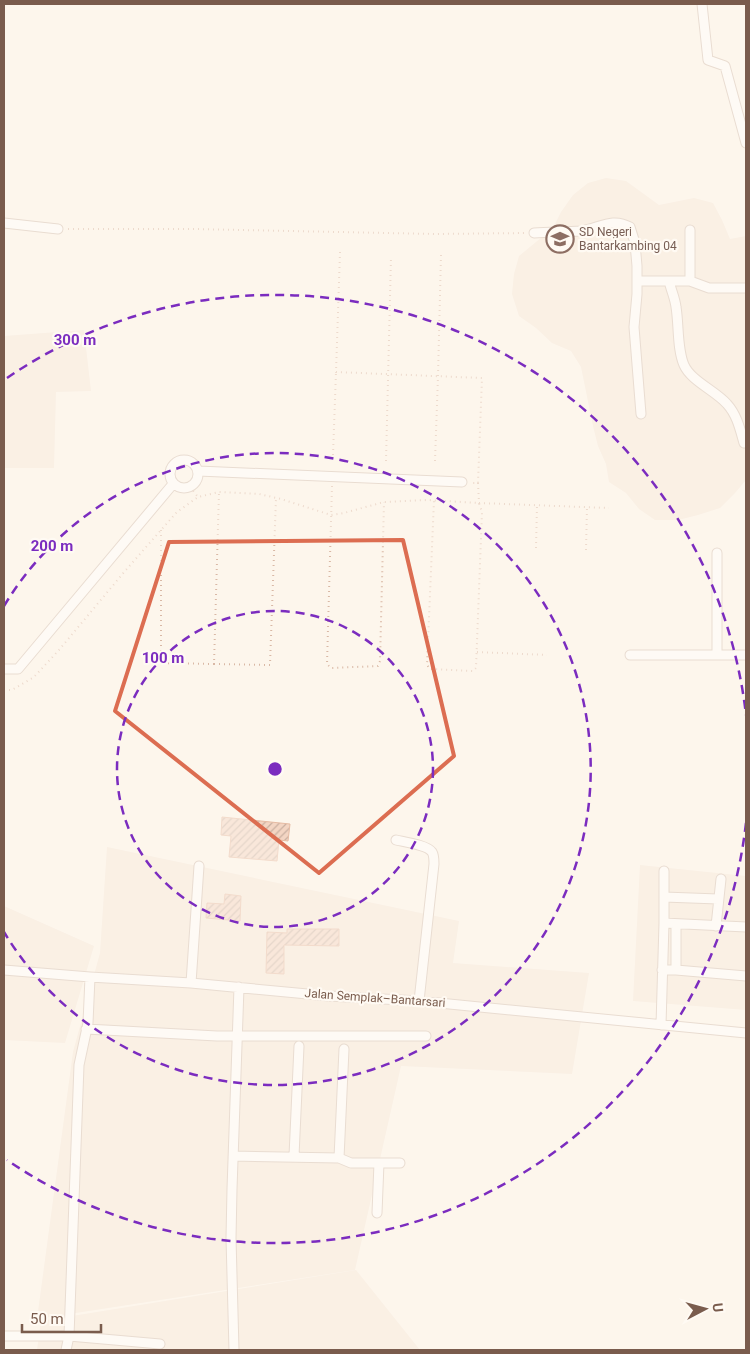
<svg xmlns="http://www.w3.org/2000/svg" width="750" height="1354" font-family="Roboto,sans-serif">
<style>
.residential{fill:#f5e8da}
.building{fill:url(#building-hatch);stroke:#e6bba3}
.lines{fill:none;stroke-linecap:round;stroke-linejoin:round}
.minor-casing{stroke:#d1beb0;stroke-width:11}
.path{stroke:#d9b8a5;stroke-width:2;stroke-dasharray:1 4;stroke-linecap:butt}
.minor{stroke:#fff;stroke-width:9}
.marked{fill:none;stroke:#dc6d51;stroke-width:4;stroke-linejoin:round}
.ring{fill:none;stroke:#7b2cbf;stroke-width:2.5;stroke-dasharray:9 6}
.labels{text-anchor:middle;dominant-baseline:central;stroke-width:4.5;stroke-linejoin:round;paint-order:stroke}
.education-label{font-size:12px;fill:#785e54;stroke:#fffaf3;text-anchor:start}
.street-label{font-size:12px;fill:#7a5c4d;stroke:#fffaf3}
.centre{fill:#7b2cbf;stroke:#fffaf3;stroke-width:2.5}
.ring-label{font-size:15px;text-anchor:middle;font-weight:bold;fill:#7b2cbf;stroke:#fffaf3;stroke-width:4.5;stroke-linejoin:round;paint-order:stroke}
</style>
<defs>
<pattern id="building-hatch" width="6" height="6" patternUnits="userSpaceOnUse" patternTransform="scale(1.25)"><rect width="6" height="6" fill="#f3d5c3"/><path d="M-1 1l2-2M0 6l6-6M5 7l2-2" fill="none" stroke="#cab0a1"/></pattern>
</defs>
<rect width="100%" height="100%" fill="#fdf6ec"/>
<!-- residential -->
<path class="residential" d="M606 178 626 181 659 205 694 198 713 203 722 220 730 239 746 236V480L735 493 720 508 698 515 678 520H655L639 509 626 493 609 482 606 464 598 446 593 426 581 367 571 351 552 343 536 328 519 316 512 294 514 274 519 256 553 228 561 212 573 195 588 183Z
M84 330 91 391 56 392 54 468H4V336Z
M107 847 459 921 453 963 589 973 572 1074 401 1066 355 1270 37 1319 73 1052 100 953Z
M640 865 746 876V1010L633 1001Z
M4 906 94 946 65 1043 4 1040Z
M356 1270 420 1350H37L41 1321Z"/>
<!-- building -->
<path class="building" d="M222 817 290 824 288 841 279 840 277 861 229 857 231 836 221 835Z
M225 894 241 896 240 921 206 918 207 903 224 904Z
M287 929H339V946L284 945V974L266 973 267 932 287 933Z"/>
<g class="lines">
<!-- minor casing -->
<g class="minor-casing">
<path id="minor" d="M702 4 708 60 725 66 746 143
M4 223 58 229
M534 233C550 232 566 232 581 231 600 228 612 217 630 227L635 243 637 266V294L634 327 641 414
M638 281H690L709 288H746
M669 281C671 290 675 298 676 307 679 325 677 349 684 365 691 381 716 391 727 404 737 415 740 429 744 443
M690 281V230
M170 474a14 14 0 1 1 28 0a14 14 0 1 1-28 0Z
M198 471 462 482
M717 553V655
M630 655H746
M4 669H18L173 484
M396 840C405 842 427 845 432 852 434 855 434 860 434 864L419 1001
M664 897 718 899
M664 923 746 927
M716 926 721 879
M4 970 90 977 191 983 329 996 419 1001 746 1033
M662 970H676L746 976
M676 970V924
M191 983 199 866
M661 1025 664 923V871
M86 1029 217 1036H426
M233 1156 339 1158 344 1049
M294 1156 299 1046
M339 1158 351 1163H400
M377 1213 379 1163
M4 1336H69L79 1065 88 1023 90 977
M66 1350 69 1336 160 1344
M234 1350 231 1238 232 1189 239 987"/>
</g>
<!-- path -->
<path class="path" d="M68 229H193L435 234 526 233
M340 252 336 372 482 378 478 483H472
M333 455 336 372
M386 461 391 257
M435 461 438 376 441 255
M478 483 479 503 609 508
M332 486 327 664 331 668 378 666 380 661 384 502
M190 487 198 497 219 492 259 494 281 499 331 515 344 513 384 502 428 500 479 503 482 512 476 668 473 671 430 669 427 665 434 500
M161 530V663L214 664 219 492
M536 548 537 505
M586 550 587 507
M477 652 547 655
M214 664 270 665 276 498
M4 690H12L34 677 59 650 125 571 177 512 198 497"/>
<!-- minor -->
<use href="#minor" class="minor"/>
</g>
<!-- marked area -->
<path d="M0 0H750V1354H0ZM403 540 454 756 319 873 115 711 169 542Z" fill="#fdf6ec" fill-opacity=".55" fill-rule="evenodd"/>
<path class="marked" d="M403 540 454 756 319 873 115 711 169 542Z"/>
<!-- distance rings -->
<g class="ring">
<circle cx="275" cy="769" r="158"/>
<path d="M4 606A316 316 0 1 1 4 932"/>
<path d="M746 823A474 474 0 0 1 7 1160M7 378A474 474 0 0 1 746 715"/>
</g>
<!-- icons -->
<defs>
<g id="school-ring" transform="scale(1.4375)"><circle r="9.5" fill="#fffaf3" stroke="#8d6e63" stroke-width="1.5"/><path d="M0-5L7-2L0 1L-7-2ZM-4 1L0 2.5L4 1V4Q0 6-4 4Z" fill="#8d6e63"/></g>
</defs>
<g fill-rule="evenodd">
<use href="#school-ring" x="560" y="239"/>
</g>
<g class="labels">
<!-- education labels -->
<g class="education-label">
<text x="579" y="232">SD Negeri<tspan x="579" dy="14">Bantarkambing 04</tspan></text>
</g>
<!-- street labels -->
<g class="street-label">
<text transform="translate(375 998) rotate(4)">Jalan Semplak–Bantarsari</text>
</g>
</g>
<circle cx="275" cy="769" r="8" class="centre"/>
<g class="ring-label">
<text x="75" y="345">300 m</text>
<text x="52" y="551">200 m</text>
<text x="163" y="663">100 m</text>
</g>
<!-- border -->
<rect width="750" height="1354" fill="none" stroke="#7a5c4d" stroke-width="10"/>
<!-- north arrow -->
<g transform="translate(705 1309) rotate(84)" stroke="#fffaf3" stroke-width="4" paint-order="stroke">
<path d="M0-4L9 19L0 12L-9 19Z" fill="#7a5c4d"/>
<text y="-8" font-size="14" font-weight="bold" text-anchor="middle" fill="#7a5c4d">U</text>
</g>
<!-- scale -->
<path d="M22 1324v8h79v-8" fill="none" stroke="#7a5c4d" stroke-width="2.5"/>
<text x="30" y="1324" font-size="15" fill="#7a5c4d" stroke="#fffaf3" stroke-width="4" paint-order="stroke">50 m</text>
</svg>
